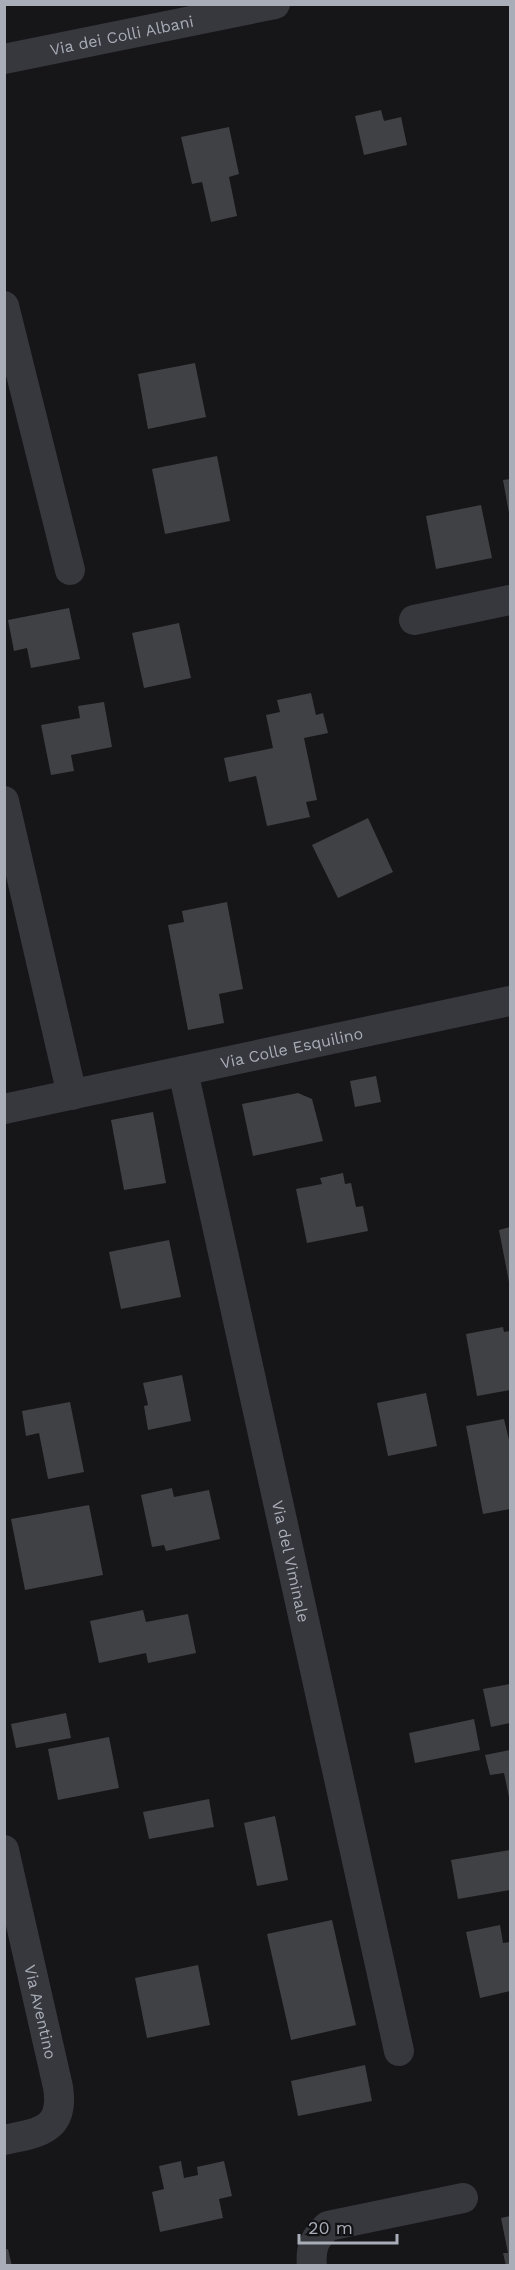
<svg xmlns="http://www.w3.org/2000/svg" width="515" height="2270" font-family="'Work Sans',sans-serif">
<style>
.building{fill:#404145}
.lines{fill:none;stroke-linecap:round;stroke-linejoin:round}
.minor{stroke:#37383d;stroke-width:30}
.labels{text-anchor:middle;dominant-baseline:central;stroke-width:4.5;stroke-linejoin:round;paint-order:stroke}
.street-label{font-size:16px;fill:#a8adb8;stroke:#111113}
</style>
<rect width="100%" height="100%" fill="#161618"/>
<!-- building -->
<path class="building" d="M381 110 384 121 401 117 407 145 364 155 355 116Z
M229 127 239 174 229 177 237 216 211 222 202 182 192 184 181 137Z
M195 363 206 417 148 429 138 374Z
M217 456 230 521 165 534 152 469Z
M510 479V512L509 513 503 480Z
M481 505 492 558 436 569 426 516Z
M69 608 80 659 31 668 27 648 14 651 8 620Z
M179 623 191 678 144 688 132 633Z
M311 693 316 715 323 713 328 733 304 738 317 800 306 802 310 817 267 826 256 776 229 782 224 758 273 748 266 715 280 712 277 700Z
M104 702 112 747 71 755 74 771 51 775 41 725 80 718 78 706Z
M368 818 393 872 338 898 312 845Z
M227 902 243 989 219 994 224 1023 188 1030 168 925 184 922 182 911Z
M376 1076 381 1102 355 1107 350 1081Z
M298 1093 312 1099 323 1141 253 1156 242 1104Z
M153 1112 166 1183 124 1190 111 1120Z
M343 1173 345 1184 351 1183 356 1207 363 1206 368 1231 307 1243 296 1189 322 1184 320 1178Z
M510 1227V1282H509L499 1230Z
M169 1240 181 1297 121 1309 109 1252Z
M503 1327 504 1332 510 1331V1390L477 1396 466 1334Z
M182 1375 191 1421 148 1430 144 1406 148 1405 143 1383Z
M426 1393 437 1446 388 1456 377 1403Z
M70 1402 84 1472 48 1479 39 1433 26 1436 22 1411Z
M504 1419 510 1444V1509L483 1514 466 1426Z
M172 1488 174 1497 209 1490 220 1539 166 1551 164 1545 152 1547 141 1495Z
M89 1505 103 1575 25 1590 11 1519Z
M143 1610 146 1622 188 1614 196 1653 148 1663 146 1653 99 1663 90 1621Z
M510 1684V1723L491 1727 483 1689Z
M66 1713 71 1738 16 1748 11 1724Z
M474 1719 480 1750 415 1763 409 1733Z
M109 1737 119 1788 58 1800 48 1749Z
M510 1750V1797H509L504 1773 490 1775 485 1755Z
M209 1799 214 1827 149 1839 143 1812Z
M275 1816 288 1880 257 1886 244 1823Z
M510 1850V1890L458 1899 451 1860Z
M332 1920 356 2025 291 2040 267 1934Z
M500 1925 503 1943 510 1942V1991L480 1998 466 1932Z
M198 1965 210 2025 147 2038 135 1978Z
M365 2065 372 2101 298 2116 291 2081Z
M181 2161 184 2178 198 2175 197 2167 224 2161 232 2196 219 2199 223 2218 160 2232 152 2192 164 2189 159 2166Z
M510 2216V2266H506L503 2253H508L501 2218Z
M8 2249 12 2266H4V2250Z"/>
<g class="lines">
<!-- minor -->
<g class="minor">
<path id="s1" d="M4 59 275 4"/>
<path d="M4 306 70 570"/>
<path d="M414 620 510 600"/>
<path d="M4 801 72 1095"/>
<path id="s2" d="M183 1071 399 2051"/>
<path id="s3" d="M4 1109 510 1001"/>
<path id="s4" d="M4 1850 58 2087C65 2130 39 2133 4 2140"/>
<path d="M312 2266C310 2248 315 2237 328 2226L463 2198"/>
</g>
</g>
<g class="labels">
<!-- street labels -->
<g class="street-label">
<text stroke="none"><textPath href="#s1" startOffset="120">Via dei Colli Albani</textPath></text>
<text stroke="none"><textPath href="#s3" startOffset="294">Via Colle Esquilino</textPath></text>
<text stroke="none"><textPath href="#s2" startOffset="502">Via del Viminale</textPath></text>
<text stroke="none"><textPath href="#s4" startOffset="166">Via Aventino</textPath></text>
</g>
</g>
<!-- border -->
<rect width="515" height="2270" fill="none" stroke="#a8adb8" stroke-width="12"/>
<!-- scale -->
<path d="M299 2234v9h98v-9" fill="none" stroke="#a8adb8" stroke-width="3"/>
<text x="308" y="2234" font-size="18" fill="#a8adb8" stroke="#111113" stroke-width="4.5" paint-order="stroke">20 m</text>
</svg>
